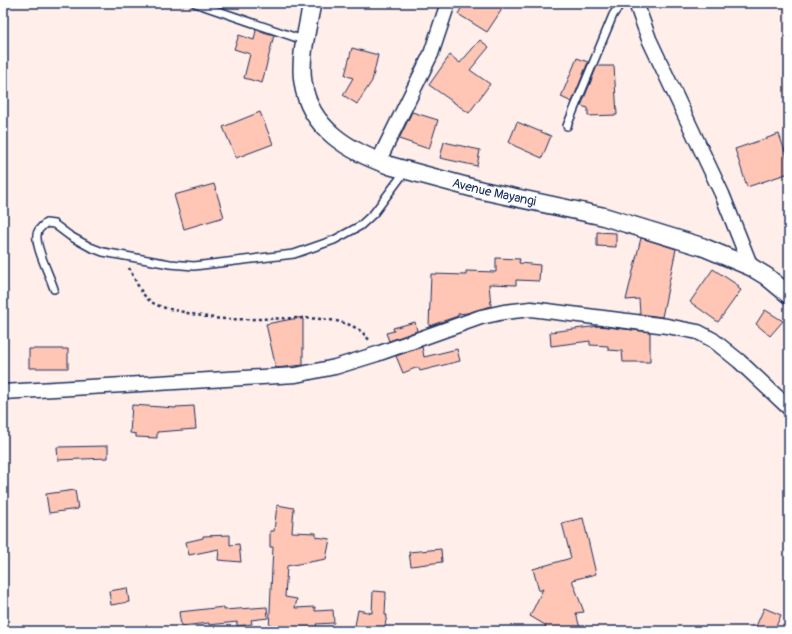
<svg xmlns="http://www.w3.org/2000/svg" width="792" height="634" font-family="Pangolin,sans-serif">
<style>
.building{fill:#ffc5b5;stroke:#1b2f5e}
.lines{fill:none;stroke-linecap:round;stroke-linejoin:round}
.service-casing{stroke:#1b2f5e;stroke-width:10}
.minor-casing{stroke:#1b2f5e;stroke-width:17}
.tertiary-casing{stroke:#1b2f5e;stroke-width:20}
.path{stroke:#1b2f5e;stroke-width:2.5;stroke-dasharray:3 3;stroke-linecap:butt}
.service{stroke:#fff;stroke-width:7}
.minor{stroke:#fff;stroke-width:14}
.tertiary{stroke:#fff;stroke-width:17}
.labels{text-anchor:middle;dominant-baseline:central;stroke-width:3;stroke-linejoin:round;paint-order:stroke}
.street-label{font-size:13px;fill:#1b2f5e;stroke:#fff}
</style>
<rect width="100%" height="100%" fill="#ffeee9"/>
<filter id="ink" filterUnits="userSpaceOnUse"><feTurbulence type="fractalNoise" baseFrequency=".025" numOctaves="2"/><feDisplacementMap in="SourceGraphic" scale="8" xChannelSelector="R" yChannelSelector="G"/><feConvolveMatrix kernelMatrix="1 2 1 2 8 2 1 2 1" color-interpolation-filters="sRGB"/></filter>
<g filter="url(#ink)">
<!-- building -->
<path class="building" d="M464 3H506L487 32 458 14Z
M256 30 274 35 262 83 244 78 250 54 234 49 239 35 254 40Z
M480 40 489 47 470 70 490 84 469 113 429 85 450 55 460 63Z
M352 48 378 55 372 81 357 104 343 95 353 78 345 75Z
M577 58 588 62 572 102 561 97Z
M597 66H614L617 115 588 116V108L581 106Z
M260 112 273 144 236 158 223 127Z
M412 112 438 120 429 149 399 139Z
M517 122 551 136 542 158 515 146 509 142Z
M779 134 789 163V173L747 187 735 149Z
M444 142 480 150 477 166 440 158Z
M214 184 224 217 184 229 174 195Z
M597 232 616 233V247L597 246Z
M641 238 676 249 662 317 640 314 639 299 626 300Z
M496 258 520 259 519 263 540 265 539 281 516 280V285L489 284 491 306 467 313 458 314V316L429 326 431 274 466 275V271L496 272Z
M713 269 739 286 738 288 741 290 718 322 690 302Z
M765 310 783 321 770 336 756 324Z
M303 317V365L276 368 266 324Z
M415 322 417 331 389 341 386 333 394 331 393 328Z
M599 326 650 332V362H623L622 351 608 350V346L590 345V341L551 346 550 332Z
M422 347 424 357 457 349 460 361 420 371 418 367 403 373 396 356Z
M29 349H68V368H29Z
M132 405 176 408V407L194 406 196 429 157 432V438L136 437V434L130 433Z
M108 446V458L58 460 57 447Z
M75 490 78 509 49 513 46 494Z
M277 505 294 508 292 532 316 533V537L330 539 326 559 287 566 285 597 297 599 295 608 315 607V611L333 610 334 623 316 624 317 627 288 629V631H269L273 547H270V531H274Z
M583 518 596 574 572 580 584 612 576 613 580 628 569 631H547L545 625 530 616 543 589 539 591 533 569 571 558 562 523Z
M230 535V545L239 544 241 562 218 560 219 549 189 555 186 542 203 538V536Z
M441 549 442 562 411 566 409 552Z
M127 588 129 602 111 605 109 591Z
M373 591 386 592 385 615H387L384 631H354L358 610 372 613Z
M224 607V610L267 607 268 618 251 620 252 624 237 626V622L209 625V623L181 626 179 612Z
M764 608 781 615 774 631H754Z"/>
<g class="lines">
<!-- service casing -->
<g class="service-casing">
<path id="service" d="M195 3 306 41
M567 126 613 15 621 3
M54 289C50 276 35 247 37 235 37 230 42 226 46 223L54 224 70 236 90 247 103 252 170 264 194 266 294 254 334 240 360 226 374 213 406 170"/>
</g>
<!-- minor casing -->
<g class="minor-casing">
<path id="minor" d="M636 3 649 39 722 194 751 267
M378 162 431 54 448 3
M3 392 296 375 335 367 377 354 481 317 504 312 531 309 667 326 698 332 713 340 739 361 789 408"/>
</g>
<!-- tertiary casing -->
<g class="tertiary-casing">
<g id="tertiary">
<path id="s1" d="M312 3C308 26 299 59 303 82 309 129 351 152 391 166L480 190 602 216 703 247 751 267 766 276 789 295"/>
</g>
</g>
<!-- path -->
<path class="path" d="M129 268C135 279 140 293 150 301 158 307 169 309 179 311 196 315 213 319 230 319 264 321 326 312 354 327 361 330 365 335 370 341"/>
<!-- service -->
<use href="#service" class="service"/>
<!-- minor -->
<use href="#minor" class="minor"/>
<!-- tertiary -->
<use href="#tertiary" class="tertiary"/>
</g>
</g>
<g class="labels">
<!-- street labels -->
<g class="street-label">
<text stroke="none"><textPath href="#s1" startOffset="315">Avenue Mayangi</textPath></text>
</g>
</g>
<!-- margin -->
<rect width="792" height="634" fill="none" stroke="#fff" stroke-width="16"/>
<rect x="8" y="8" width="776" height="618" fill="none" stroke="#1b2f5e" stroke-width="1.5" filter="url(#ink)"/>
</svg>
